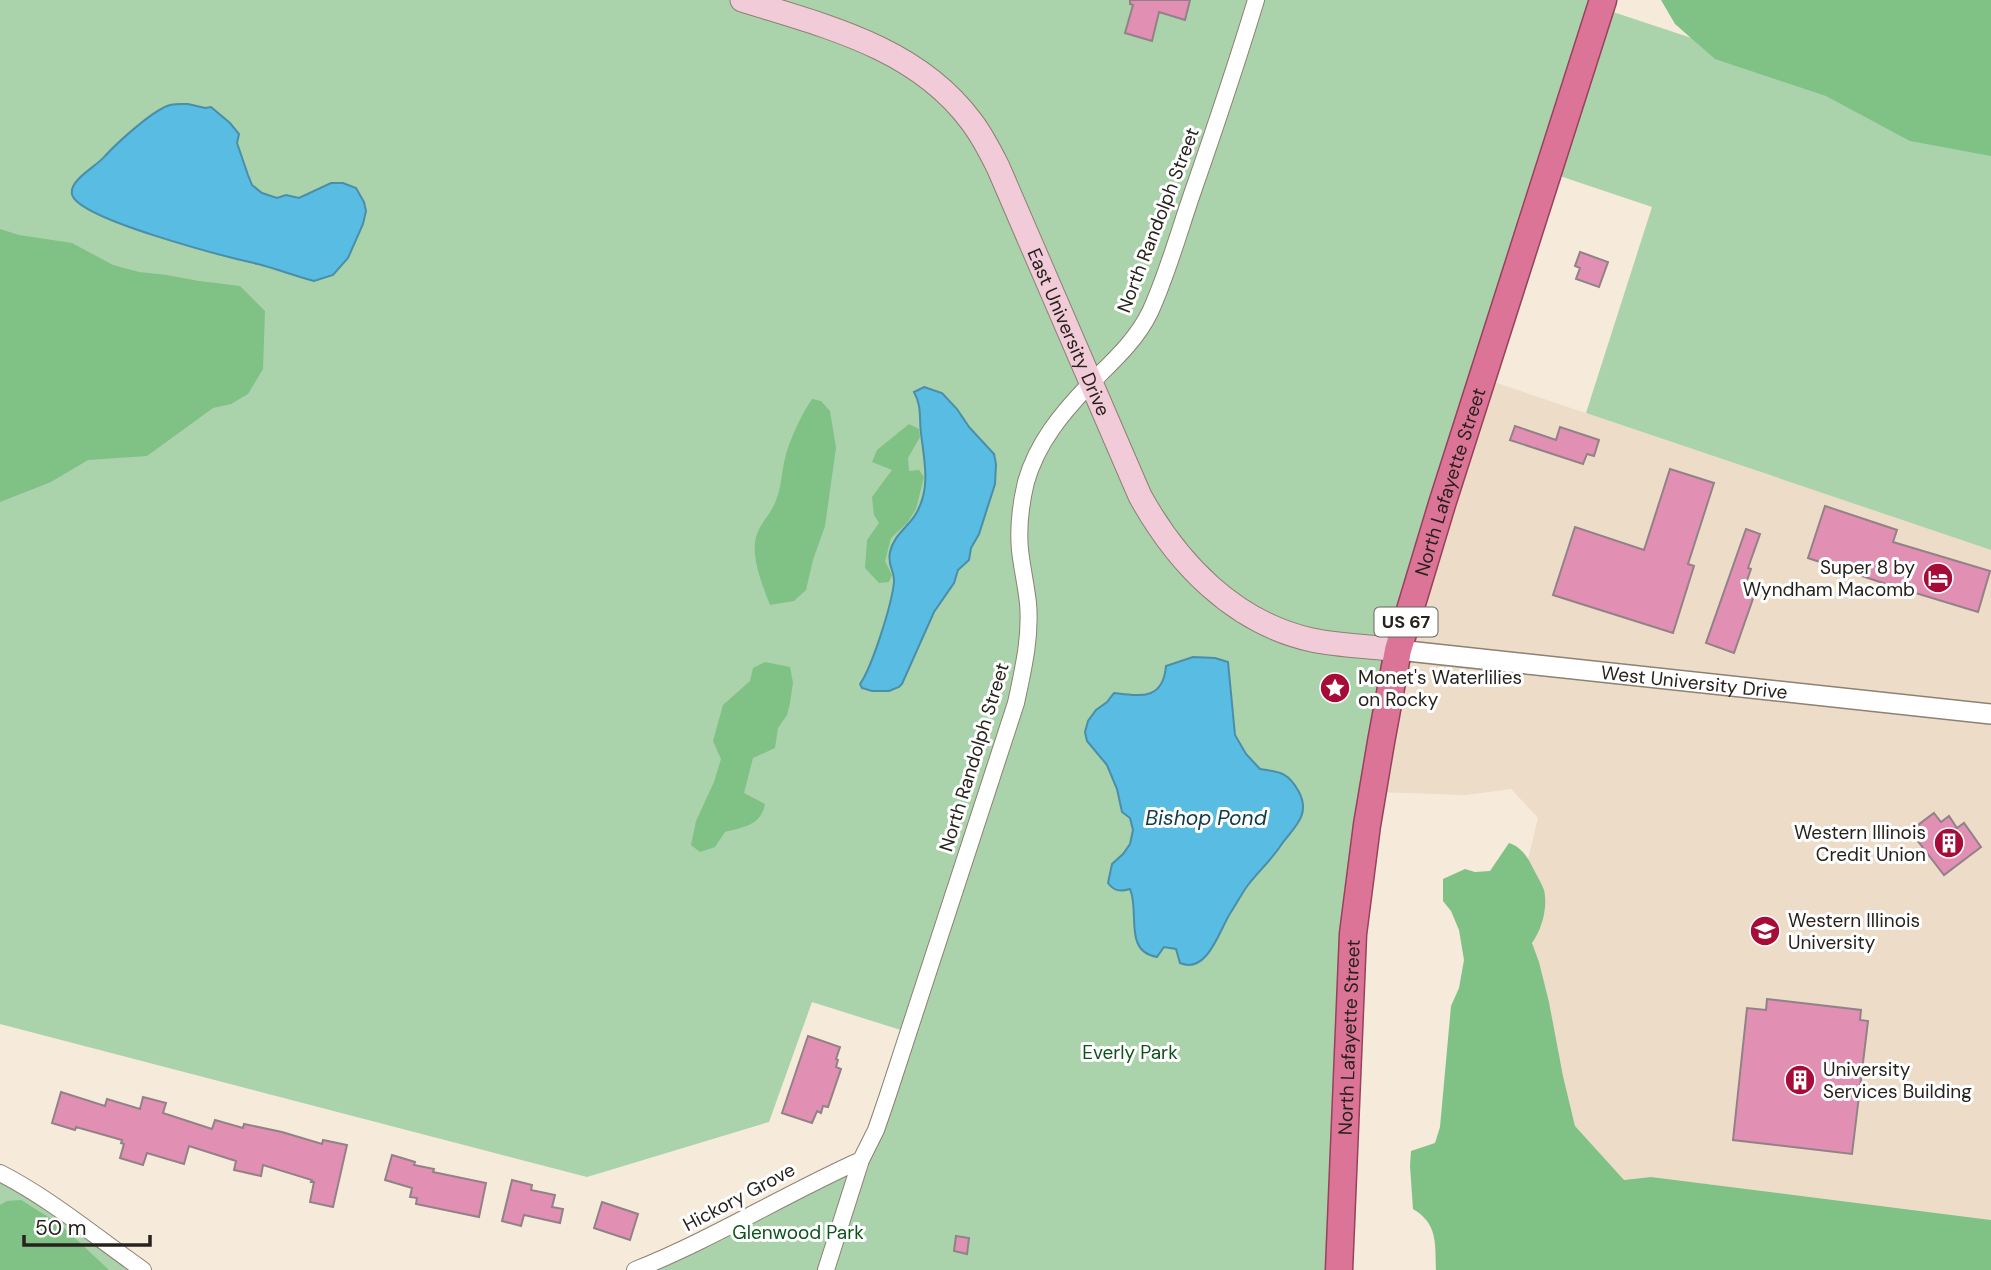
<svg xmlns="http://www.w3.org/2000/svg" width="1991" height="1270" font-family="'DM Sans',sans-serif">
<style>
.built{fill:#eddcc8}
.green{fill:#aad2ab}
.forest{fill:#80c185}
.water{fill:#59bce3;stroke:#4a8ea8;stroke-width:2}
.building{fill:#e190b4;stroke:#938188;stroke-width:2}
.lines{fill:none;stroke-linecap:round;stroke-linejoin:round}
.minor-casing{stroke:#8c8173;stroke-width:18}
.tertiary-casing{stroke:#8c8173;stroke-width:22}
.secondary-casing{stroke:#8c8173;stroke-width:25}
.trunk-casing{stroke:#97415c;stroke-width:29}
.minor{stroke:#fff;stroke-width:16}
.tertiary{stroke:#fff;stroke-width:19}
.secondary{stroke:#f2cbd8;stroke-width:23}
.trunk{stroke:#dc7498;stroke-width:26}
.labels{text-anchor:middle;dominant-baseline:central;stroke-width:6;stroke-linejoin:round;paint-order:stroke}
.shield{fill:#fff;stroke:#686461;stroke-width:2}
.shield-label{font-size:18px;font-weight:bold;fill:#27221d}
.street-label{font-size:19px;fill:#27221d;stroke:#fff}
.poi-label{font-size:19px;fill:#27221d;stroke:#fff;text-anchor:start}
.park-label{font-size:19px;fill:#0c531b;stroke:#fff}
.water-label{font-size:21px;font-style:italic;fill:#0c3a4a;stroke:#fff}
</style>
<rect width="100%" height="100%" fill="#f6eadb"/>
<!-- built -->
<path class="built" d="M1482 378 1991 550V1220L1651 1177 1624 1180 1575 1126 1563 1076 1549 1002 1539 962 1532 943 1537 936 1528 859 1538 818 1511 789 1466 795 1373 792Z"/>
<!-- green -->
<path class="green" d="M0 0H1603L1601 8 1991 137V550L1586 413 1652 207 1548 172 1381 742 1338 1270H635L861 1160 907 1032 812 1002 769 1122 587 1177 0 1024Z
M0 1173 143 1270H0Z"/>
<!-- forest -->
<path class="forest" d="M1661 0H1991V156L1910 141 1826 96 1715 59 1675 24Z
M0 229 19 235 72 243 113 265 139 272 167 275 199 281 240 286 265 311 263 369 248 394 231 404 213 408 147 456 88 460 51 482 0 502Z
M812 399 821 401 830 411 836 448 825 526 813 560 806 590 794 601 770 605C763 587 753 562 755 543 757 526 768 518 774 505 781 491 781 477 784 463 788 443 801 415 812 399Z
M909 424 919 429 920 437 908 458 909 471 919 470 924 477 916 509 907 523 891 538 885 561 892 575 889 582 879 583 865 568 867 540 879 523 874 515 872 497 892 470 872 462 877 450Z
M765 662 790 667 793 683 790 703 787 715 778 728 775 748 753 758 744 793 765 804C761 825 745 827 725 832L715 847 700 852 691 845 696 821 714 782 721 759 713 741 723 705 750 681 753 668Z
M1509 843C1522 847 1528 858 1534 870 1537 876 1542 884 1544 890 1548 907 1542 929 1532 943L1539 962 1549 1002 1563 1076 1575 1126 1624 1180 1651 1177 1991 1220V1270H1436C1435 1243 1438 1224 1413 1209L1410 1166 1411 1151 1435 1143 1440 1127 1451 1006 1459 988 1464 960 1459 930 1451 911 1443 901V879L1465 869 1475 872 1490 871Z
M21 1200 61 1225 109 1270H0V1205L7 1201Z"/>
<!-- water -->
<path class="water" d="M188 104 205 108 211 107 230 123 239 134 237 143 248 175 252 185 262 193 277 198 286 195 299 198 331 183H343L356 188 364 202 366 211 363 224 348 258 333 275 314 281C295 276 277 269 258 264 231 258 76 219 72 194 69 180 97 166 105 156 118 142 150 113 167 106 173 103 182 104 188 104Z
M924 387 942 393 957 409 969 427 994 454 996 464 995 484 979 534 971 548 969 560 958 570 954 583 934 612 902 684 899 687 889 691H872L862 688 860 684C872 667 892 604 894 582 895 570 887 567 890 552 894 534 909 527 917 512 931 486 924 460 921 433 919 418 922 406 914 392Z
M1193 657 1215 658 1228 662 1235 735 1246 754 1260 769C1280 772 1288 772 1299 792 1312 817 1291 829 1279 848 1270 861 1258 872 1248 885 1242 893 1237 903 1231 912 1220 928 1208 975 1180 963L1176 949 1164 947 1157 957C1123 952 1140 911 1130 889 1120 892 1114 891 1108 883L1112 864 1123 854 1130 844 1133 830 1130 818 1122 812 1117 789 1107 765 1087 741 1085 732 1088 721 1096 710 1107 702 1114 693C1140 696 1163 701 1166 666Z"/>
<!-- building -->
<path class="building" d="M1130 0H1190L1185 20 1159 12 1152 41 1125 33 1133 5 1130 4Z
M1580 252 1608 262 1599 287 1576 279 1580 268 1575 266Z
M1515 426 1556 440 1560 427 1599 440 1594 456 1587 454 1583 464 1510 440Z
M1670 469 1714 483 1688 564 1694 566 1673 633 1553 595 1575 527 1644 550Z
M1825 506 1897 530 1893 542 1990 571 1978 612 1886 584 1808 558Z
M1746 529 1760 534 1748 568 1751 569 1745 586 1756 590 1734 653 1706 643Z
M1934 813 1941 822 1949 816 1957 828 1964 823 1981 847 1944 875 1917 840 1925 834 1918 825Z
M1767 999 1861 1010 1860 1020 1868 1021 1852 1154 1733 1140 1747 1008 1766 1010Z
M808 1036 840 1047 836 1059 838 1060 836 1067 841 1069 828 1107 823 1106 821 1113 817 1111 812 1123 782 1113Z
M61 1092 105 1106 107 1099 140 1109 143 1097 166 1103 163 1113 212 1129 215 1120 243 1128 244 1124 282 1132 322 1144 323 1140 347 1145 333 1207 310 1202 314 1182H311L312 1180 263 1165 261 1176 234 1170 236 1161 189 1146 184 1164 147 1153 143 1165 120 1158 124 1144 121 1143 122 1140 76 1127 75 1130 52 1123Z
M392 1155 415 1162 414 1165 434 1169 433 1172 486 1183 479 1217 416 1204 417 1198 410 1197 412 1188 385 1180Z
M512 1180 532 1185 531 1190 555 1195 552 1207 563 1209 560 1223 524 1215 521 1226 502 1221Z
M602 1202 638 1214 630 1240 594 1228Z
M956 1236 969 1238 967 1254 954 1251Z"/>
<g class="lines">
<!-- minor casing -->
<g class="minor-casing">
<path id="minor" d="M0 1173C51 1199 96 1237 143 1270
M635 1270C713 1239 785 1194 861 1160
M826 1270 861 1160 876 1130 887 1098 1016 703C1023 670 1031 637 1028 603 1026 585 1022 568 1020 550 1018 529 1021 503 1026 482 1037 443 1062 413 1089 385 1112 362 1136 341 1150 312 1167 275 1178 235 1191 197 1214 131 1236 66 1256 0"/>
</g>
<!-- tertiary casing -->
<g class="tertiary-casing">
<g id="tertiary">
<path id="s1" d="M1398 650 1991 714"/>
</g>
</g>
<!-- secondary casing -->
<g class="secondary-casing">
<g id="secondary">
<path id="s2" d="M742 0C825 26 916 47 971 121 982 135 990 151 998 167L1140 496C1177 563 1234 623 1312 640 1340 646 1370 646 1398 650"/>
</g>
</g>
<!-- trunk casing -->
<g class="trunk-casing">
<g id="trunk">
<path id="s3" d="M1339 1270 1353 934 1367 825 1381 742 1398 650 1442 504 1603 0"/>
</g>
</g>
<!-- minor -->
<use href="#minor" class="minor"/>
<!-- tertiary -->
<use href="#tertiary" class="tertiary"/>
<!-- secondary -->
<use href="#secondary" class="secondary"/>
<!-- trunk -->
<use href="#trunk" class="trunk"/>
</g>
<!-- icons -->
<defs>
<g id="hotel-disc" transform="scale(1.575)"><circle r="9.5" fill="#a60c37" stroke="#fff"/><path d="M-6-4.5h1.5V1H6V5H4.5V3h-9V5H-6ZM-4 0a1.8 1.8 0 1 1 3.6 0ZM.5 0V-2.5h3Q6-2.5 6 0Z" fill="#fff"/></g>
<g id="sight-disc" transform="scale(1.575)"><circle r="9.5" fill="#a60c37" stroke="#fff"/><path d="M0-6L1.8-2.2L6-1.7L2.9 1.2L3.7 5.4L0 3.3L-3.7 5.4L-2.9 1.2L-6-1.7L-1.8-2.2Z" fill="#fff"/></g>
<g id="building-disc" transform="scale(1.575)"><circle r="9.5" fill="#a60c37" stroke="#fff"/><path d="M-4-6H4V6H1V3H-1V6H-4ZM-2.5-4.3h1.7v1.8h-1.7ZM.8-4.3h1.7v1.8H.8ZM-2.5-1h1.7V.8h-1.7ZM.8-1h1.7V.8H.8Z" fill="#fff"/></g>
<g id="university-disc" transform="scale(1.575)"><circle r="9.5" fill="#a60c37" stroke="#fff"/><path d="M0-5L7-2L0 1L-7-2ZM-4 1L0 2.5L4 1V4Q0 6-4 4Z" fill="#fff"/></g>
</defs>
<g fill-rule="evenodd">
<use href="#hotel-disc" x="1938" y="578"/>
<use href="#sight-disc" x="1335" y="688"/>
<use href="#building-disc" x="1949" y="843"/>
<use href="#university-disc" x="1765" y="931"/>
<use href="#building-disc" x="1800" y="1080"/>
</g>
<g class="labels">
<!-- shield labels -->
<rect class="shield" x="1374.5" y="607.5" width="63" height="29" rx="5"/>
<g class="shield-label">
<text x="1406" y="622">US 67</text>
</g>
<!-- street labels -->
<g class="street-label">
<text transform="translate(1158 220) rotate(-69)">North Randolph Street</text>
<text stroke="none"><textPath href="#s2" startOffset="497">East University Drive</textPath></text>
<text stroke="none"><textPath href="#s3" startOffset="800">North Lafayette Street</textPath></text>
<text stroke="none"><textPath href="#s1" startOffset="298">West University Drive</textPath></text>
<text transform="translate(974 757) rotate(-73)">North Randolph Street</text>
<text stroke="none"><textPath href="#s3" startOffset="233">North Lafayette Street</textPath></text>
<text transform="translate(739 1197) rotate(-28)">Hickory Grove</text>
</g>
<!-- poi labels -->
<g class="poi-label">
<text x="1915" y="567" text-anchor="end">Super 8 by<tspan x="1915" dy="22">Wyndham Macomb</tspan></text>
<text x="1358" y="677">Monet's Waterlilies<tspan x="1358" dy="22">on Rocky</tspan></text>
<text x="1926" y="832" text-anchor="end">Western Illinois<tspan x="1926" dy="22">Credit Union</tspan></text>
<text x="1788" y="920">Western Illinois<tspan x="1788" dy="22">University</tspan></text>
<text x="1823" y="1069">University<tspan x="1823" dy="22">Services Building</tspan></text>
</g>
<!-- park labels -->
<g class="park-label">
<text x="1130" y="1052">Everly Park</text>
<text x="798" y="1232">Glenwood Park</text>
</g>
<!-- water labels -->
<g class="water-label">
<text x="1206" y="818">Bishop Pond</text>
</g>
</g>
<!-- scale -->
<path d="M24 1235v10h126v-10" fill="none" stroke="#27221d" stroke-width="3.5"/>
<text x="35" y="1235" font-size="21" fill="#27221d" stroke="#ffffff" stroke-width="5" paint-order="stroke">50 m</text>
</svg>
